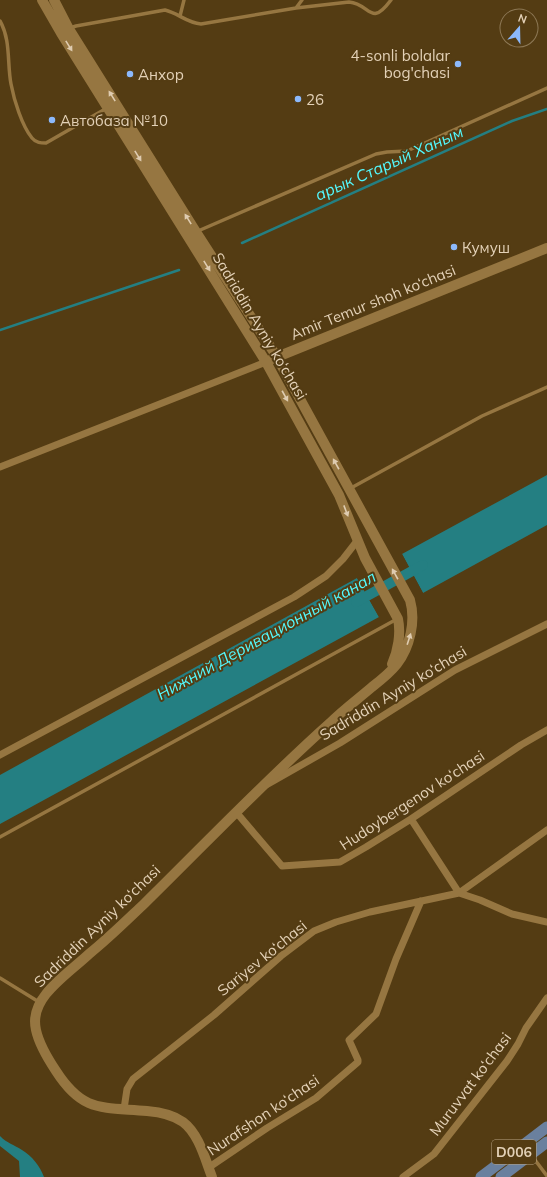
<svg xmlns="http://www.w3.org/2000/svg" width="547" height="1177" font-family="Mulish,sans-serif">
<style>
.water{fill:#247f82}
.pier{fill:#543c13}
.lines{fill:none;stroke-linecap:round;stroke-linejoin:round}
.stream{stroke:#247f82;stroke-width:2.5}
.canal{stroke:#247f82;stroke-width:10}
.service{stroke:#967641;stroke-width:3.5}
.minor{stroke:#967641;stroke-width:7}
.secondary{stroke:#967641;stroke-width:10}
.primary{stroke:#6a809e;stroke-width:11}
.oneway{fill:#dfccb1}
.poi-dot{fill:#8cb9fc;stroke:#543c13;stroke-width:1.5}
.labels{text-anchor:middle;dominant-baseline:central;stroke-width:4;stroke-linejoin:round;paint-order:stroke}
.shield{fill:#543c13;stroke:#b8a486;stroke-width:1}
.shield-label{font-size:14px;font-weight:bold;fill:#e3d1b7}
.poi-label{font-size:15px;fill:#e3d1b7;stroke:#543c13;text-anchor:start}
.street-label{font-size:15px;fill:#e3d1b7;stroke:#543c13}
.water-label{font-size:16px;font-style:italic;fill:#53f9fe;stroke:#543c13}
</style>
<rect width="100%" height="100%" fill="#543c13"/>
<!-- water -->
<path class="water" d="M547 475V525L423 593 402 554Z
M357 578 379 617 0 824V775Z
M0 1136C8 1144 13 1144 22 1150 32 1156 40 1166 44 1177H20L19 1161 0 1146Z"/>
<!-- pier -->
<path class="pier" d="M402 554 423 593 421 594 400 555Z
M359 577 381 616 379 617 357 578Z"/>
<g class="lines">
<!-- stream -->
<path class="stream" d="M242 243 512 121 547 109
M0 330 179 270"/>
<!-- canal -->
<path class="canal" d="M356 602 423 565"/>
<!-- service -->
<path class="service" d="M296 8 349 2C371 4 370 28 391 0
M180 16 184 0
M0 21C11 40 7 64 11 84 14 100 22 126 32 138 36 143 41 143 46 143L107 108
M70 28 76 26 165 10C178 13 187 23 201 24L296 8 302 0
M198 231 376 154 387 152 407 151 547 88
M351 488 482 416 547 387
M0 837 397 619
M0 978 39 1002
M532 1156 547 1176"/>
<!-- minor -->
<path class="minor" d="M0 467 266 362
M0 755 294 597 326 576 343 559 357 541
M268 784 340 743 455 670 547 624
M236 812 282 866 340 862 366 847 411 819 521 745 547 730
M411 819 459 893 480 900 512 914 547 922
M124 1109 127 1089 133 1079 214 1015 281 956 314 931 336 922 370 912 459 893 547 830
M208 1168 267 1128 316 1098 358 1062V1060L349 1040 376 1014 396 959 421 901
M403 1177 434 1154 507 1061 518 1044 526 1028 547 998"/>
<!-- secondary -->
<path class="secondary" d="M42 0 61 33 266 362 339 495 365 558 398 619C401 633 398 651 392 664
M54 0 69 29 196 232 277 357 410 600C416 621 410 647 397 664 390 673 381 680 372 687 358 699 343 710 330 723 266 780 207 842 145 903 127 920 109 938 89 954 75 967 58 979 46 994 38 1004 33 1017 36 1030 39 1044 48 1059 56 1071 83 1113 102 1107 147 1111 159 1112 172 1114 183 1122 199 1134 205 1159 212 1177
M272 359 547 248"/>
<!-- primary -->
<path class="primary" d="M481 1177 547 1127
M501 1177 547 1142"/>
</g>
<!-- one-way arrows -->
<defs><path id="oneway-solid" d="M-6-.8H1V-3.2L6.5 0L1 3.2V.8H-6Z"/></defs>
<g class="oneway">
<use href="#oneway-solid" transform="translate(69 46) rotate(58)"/>
<use href="#oneway-solid" transform="translate(112 96) rotate(-122)"/>
<use href="#oneway-solid" transform="translate(138 156) rotate(58)"/>
<use href="#oneway-solid" transform="translate(188 219) rotate(-122)"/>
<use href="#oneway-solid" transform="translate(207 266) rotate(58)"/>
<use href="#oneway-solid" transform="translate(285 396) rotate(61)"/>
<use href="#oneway-solid" transform="translate(336 464) rotate(-119)"/>
<use href="#oneway-solid" transform="translate(346 511) rotate(69)"/>
<use href="#oneway-solid" transform="translate(395 574) rotate(-119)"/>
<use href="#oneway-solid" transform="translate(409 639) rotate(-72)"/>
</g>
<!-- markers -->
<g class="poi-dot">
<circle cx="458" cy="64" r="4"/>
<circle cx="130" cy="74" r="4"/>
<circle cx="298" cy="99" r="4"/>
<circle cx="52" cy="120" r="4"/>
<circle cx="454" cy="247" r="4"/>
</g>
<g class="labels">
<!-- shield labels -->
<rect class="shield" x="492" y="1140" width="44" height="24" rx="3"/>
<g class="shield-label">
<text x="514" y="1152">D006</text>
</g>
<!-- poi labels -->
<g class="poi-label">
<text x="450" y="55" text-anchor="end">4-sonli bolalar<tspan x="450" dy="17">bog'chasi</tspan></text>
<text x="138" y="74">Анхор</text>
<text x="306" y="99">26</text>
<text x="60" y="120">Автобаза №10</text>
<text x="462" y="247">Кумуш</text>
</g>
<!-- street labels -->
<g class="street-label">
<text transform="translate(373 302) rotate(-22)">Amir Temur shoh ko‘chasi</text>
<text transform="translate(260 326) rotate(59)">Sadriddin Ayniy ko‘chasi</text>
<text transform="translate(393 693) rotate(-31)">Sadriddin Ayniy ko‘chasi</text>
<text transform="translate(412 800) rotate(-33)">Hudoybergenov ko‘chasi</text>
<text transform="translate(97 926) rotate(-44)">Sadriddin Ayniy ko‘chasi</text>
<text transform="translate(262 958) rotate(-39)">Sariyev ko‘chasi</text>
<text transform="translate(470 1084) rotate(-53)">Muruvvat ko‘chasi</text>
<text transform="translate(263 1115) rotate(-34)">Nurafshon ko‘chasi</text>
</g>
<!-- water labels -->
<g class="water-label">
<text transform="translate(389 163) rotate(-24)">арык Старый Ханым</text>
<text transform="translate(266 635) rotate(-29)">Нижний Деривационный канал</text>
</g>
</g>
<!-- north arrow -->
<g transform="translate(519 28) rotate(20)"><circle r="19" fill="#543c13" stroke="#8d7855"/>
<path d="M0-3L7 15L0 10L-7 15Z" fill="#8cb9fc"/>
<text y="-6" font-size="11" font-weight="bold" text-anchor="middle" fill="#e3d1b7">N</text>
</g>
</svg>
